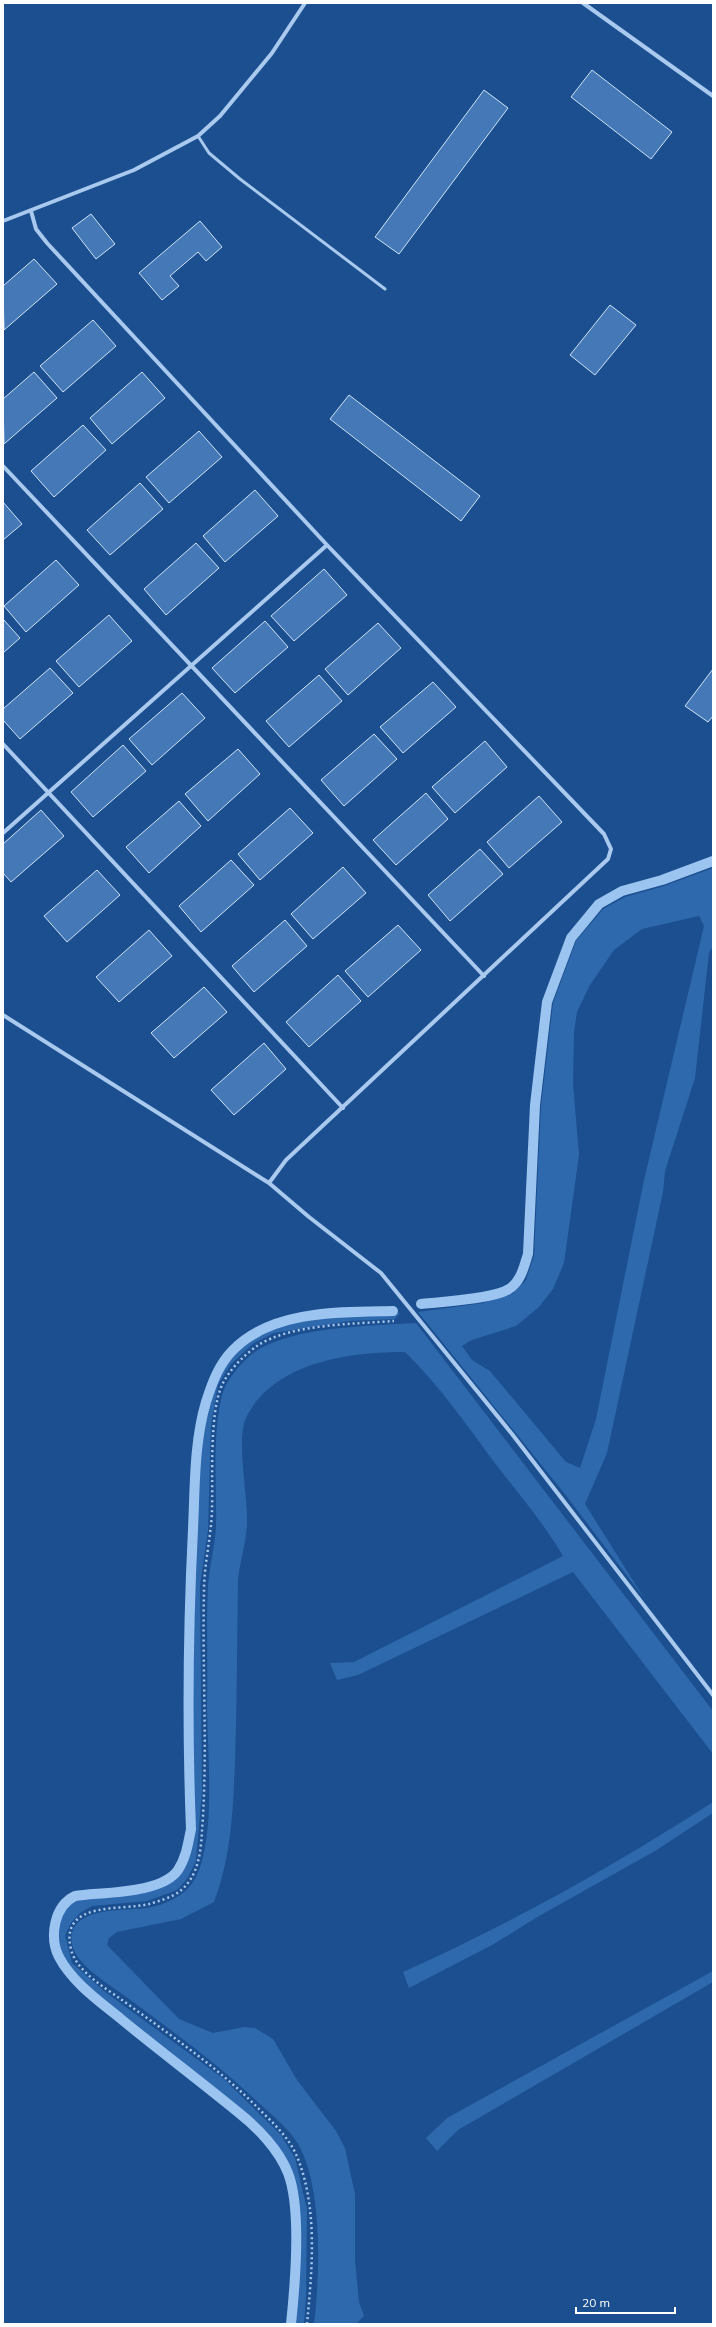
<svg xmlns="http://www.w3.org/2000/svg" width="716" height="2327" font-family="Mulish,sans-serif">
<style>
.green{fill:#2e69ad;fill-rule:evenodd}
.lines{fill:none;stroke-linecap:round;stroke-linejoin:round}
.stream{stroke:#9cc4f0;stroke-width:10}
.building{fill:#4478b7;stroke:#cfe3fa}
.path{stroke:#a9c9ee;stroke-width:2.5;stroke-dasharray:2 3;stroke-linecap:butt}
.lane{stroke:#a9c9ee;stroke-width:3}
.street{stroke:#a9c9ee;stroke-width:4}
</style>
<rect width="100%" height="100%" fill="#1b4f8f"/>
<!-- green -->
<path class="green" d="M713 868V946L709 953 695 1078 665 1171 663 1192 607 1453 585 1504 644 1598 564 1493 418 1312 483 1303 512 1294 526 1280 534 1256 541 1106 553 1003 576 941 603 909 625 897 664 886ZM699 916 704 926 644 1180 596 1419 580 1468 566 1462 490 1371 472 1360 462 1346 472 1340 516 1326 539 1307 553 1289 564 1263 579 1155 573 1083 574 1033 577 1012 590 985 614 950 642 929Z
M400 1313 395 1319 350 1321 274 1333 254 1343 231 1364 218 1385 211 1425 208 1530 200 1585 202 1791 196 1861 187 1879 177 1890 147 1901 92 1906 80 1913 71 1923 65 1935 72 1963 104 1991 224 2079 281 2135 295 2158 307 2209 306 2297 304 2324H293C298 2276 305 2221 291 2174 277 2130 221 2098 187 2070 155 2044 123 2018 91 1992 70 1970 43 1945 62 1912 65 1907 69 1901 75 1899 80 1897 87 1897 93 1896 129 1890 174 1896 188 1854 198 1822 190 1785 190 1752 191 1673 192 1594 196 1514 198 1478 198 1439 207 1403 214 1379 226 1357 247 1342 289 1311 351 1314 400 1313Z
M416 1323 713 1711V1754L573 1572 358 1675 337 1680 330 1663 354 1662 563 1556C543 1522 518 1493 494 1462 466 1424 439 1385 405 1352 350 1352 273 1362 246 1418 236 1438 248 1496 247 1522 247 1542 239 1563 238 1581 237 1642 237 1703 235 1763 233 1811 231 1858 214 1902L181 1919 117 1932 109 1938 107 1945 179 2019 213 2033 244 2027 255 2028 273 2039 297 2080 336 2131 345 2148 355 2194V2260L359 2302 364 2316 356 2324H314C320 2275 323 2187 298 2144 289 2129 274 2117 261 2105 217 2063 167 2027 118 1991 103 1980 76 1964 72 1944 66 1906 124 1911 147 1908 160 1906 174 1900 184 1892 193 1885 198 1874 201 1864 215 1817 207 1751 207 1702 208 1664 206 1625 208 1587 209 1567 215 1547 216 1526 217 1490 211 1416 226 1385 232 1374 242 1362 252 1354 289 1326 370 1326 416 1323Z
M713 1802V1813L655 1851 539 1916 492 1945 409 1988 403 1972C510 1924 614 1866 713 1802Z
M713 1971V1982L458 2130 437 2151 426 2138 447 2118Z"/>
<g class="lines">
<!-- stream -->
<path class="stream" d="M421 1304C441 1302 494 1299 509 1289 521 1282 524 1266 528 1254L535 1105 547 1002 571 938 599 904 622 891 662 880 713 861
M291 2324C295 2286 302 2209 288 2173 279 2150 258 2128 239 2113 200 2081 160 2051 121 2019 99 2001 72 1982 59 1957 49 1937 54 1906 75 1896 101 1892 162 1894 178 1870 186 1858 188 1844 191 1829 187 1729 188 1629 193 1529 195 1487 194 1442 206 1402 212 1383 219 1364 233 1350 272 1310 341 1312 393 1311"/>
</g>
<!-- building -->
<path class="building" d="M592 70 672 132 651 159 571 97Z
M484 90 508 108 399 254 375 237Z
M91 214 115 244 96 259 72 228Z
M200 221 222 247 206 261 198 252 170 276 179 286 162 300 139 273Z
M34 259 57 284 4 330 3 286Z
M610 305 636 325 595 375 570 355Z
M93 320 116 346 63 392 40 366Z
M34 372 57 398 4 444 3 399Z
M142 372 165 398 112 444 90 418Z
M349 395 480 496 461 521 330 419Z
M83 425 106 450 54 497 31 471Z
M199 431 222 457 169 503 146 477Z
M140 483 163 509 110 555 87 530Z
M255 490 278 516 225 562 203 536Z
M3 502 22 524 3 540Z
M196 543 219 568 166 615 144 589Z
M56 560 79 585 26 632 4 606Z
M324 569 347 595 294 641 271 616Z
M109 615 132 641 79 687 56 661Z
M3 619 20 638 3 653Z
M265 621 288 647 235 693 212 668Z
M378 623 401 648 348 695 325 669Z
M50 668 73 693 20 739 3 720V709Z
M713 669V716L708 722 685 706Z
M319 675 342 701 289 747 266 721Z
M433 682 456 707 403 753 380 727Z
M182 693 205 718 152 765 129 739Z
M374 734 397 759 344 806 321 780Z
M485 741 507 767 455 813 432 787Z
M123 745 146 771 93 817 71 792Z
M238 749 260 774 208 821 185 794Z
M426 793 448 819 396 865 373 840Z
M539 796 562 822 509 868 487 842Z
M179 801 201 826 149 873 126 847Z
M290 808 313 833 260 880 238 854Z
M41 810 64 836 11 882 3 873V844Z
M480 849 503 874 450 921 428 895Z
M231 860 254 885 201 932 179 906Z
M343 867 366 893 313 939 291 914Z
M97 870 120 895 67 942 44 916Z
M285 920 307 946 254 992 232 966Z
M398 925 421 950 368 997 345 971Z
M149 930 172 956 119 1002 96 977Z
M338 975 361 1001 309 1047 286 1022Z
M204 987 227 1012 174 1058 151 1033Z
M264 1043 286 1069 234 1115 211 1090Z"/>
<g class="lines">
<!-- path -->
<path class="path" d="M307 2324C312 2271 318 2210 298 2159 290 2138 273 2123 257 2107 216 2066 169 2034 122 2000 104 1987 76 1971 71 1949 59 1900 123 1911 149 1904 159 1901 173 1897 180 1891 198 1877 201 1852 202 1831 208 1751 202 1670 204 1591 204 1564 211 1538 212 1511 213 1478 209 1414 222 1385 229 1370 244 1355 257 1346 289 1324 355 1324 394 1321"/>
<!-- lane -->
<path class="lane" d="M198 136 209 153 240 179 385 289"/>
<!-- street -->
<path class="street" d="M583 3 713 96
M31 211 36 229 47 243 327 545 604 834 611 849 608 859 286 1160 269 1183
M3 221 134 170 198 136 220 116 272 53 305 3
M3 466 484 976
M3 744 343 1108
M3 833 327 545
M3 1015 269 1183 309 1217 381 1273 512 1434 713 1695"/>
</g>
<!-- border -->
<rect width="716" height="2327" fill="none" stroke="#ffffff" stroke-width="8"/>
<!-- scale -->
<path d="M576 2307v6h99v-6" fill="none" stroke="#ffffff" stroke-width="2"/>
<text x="582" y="2307" font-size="12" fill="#ffffff" stroke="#1b4f8f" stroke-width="3" paint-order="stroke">20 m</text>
</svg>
